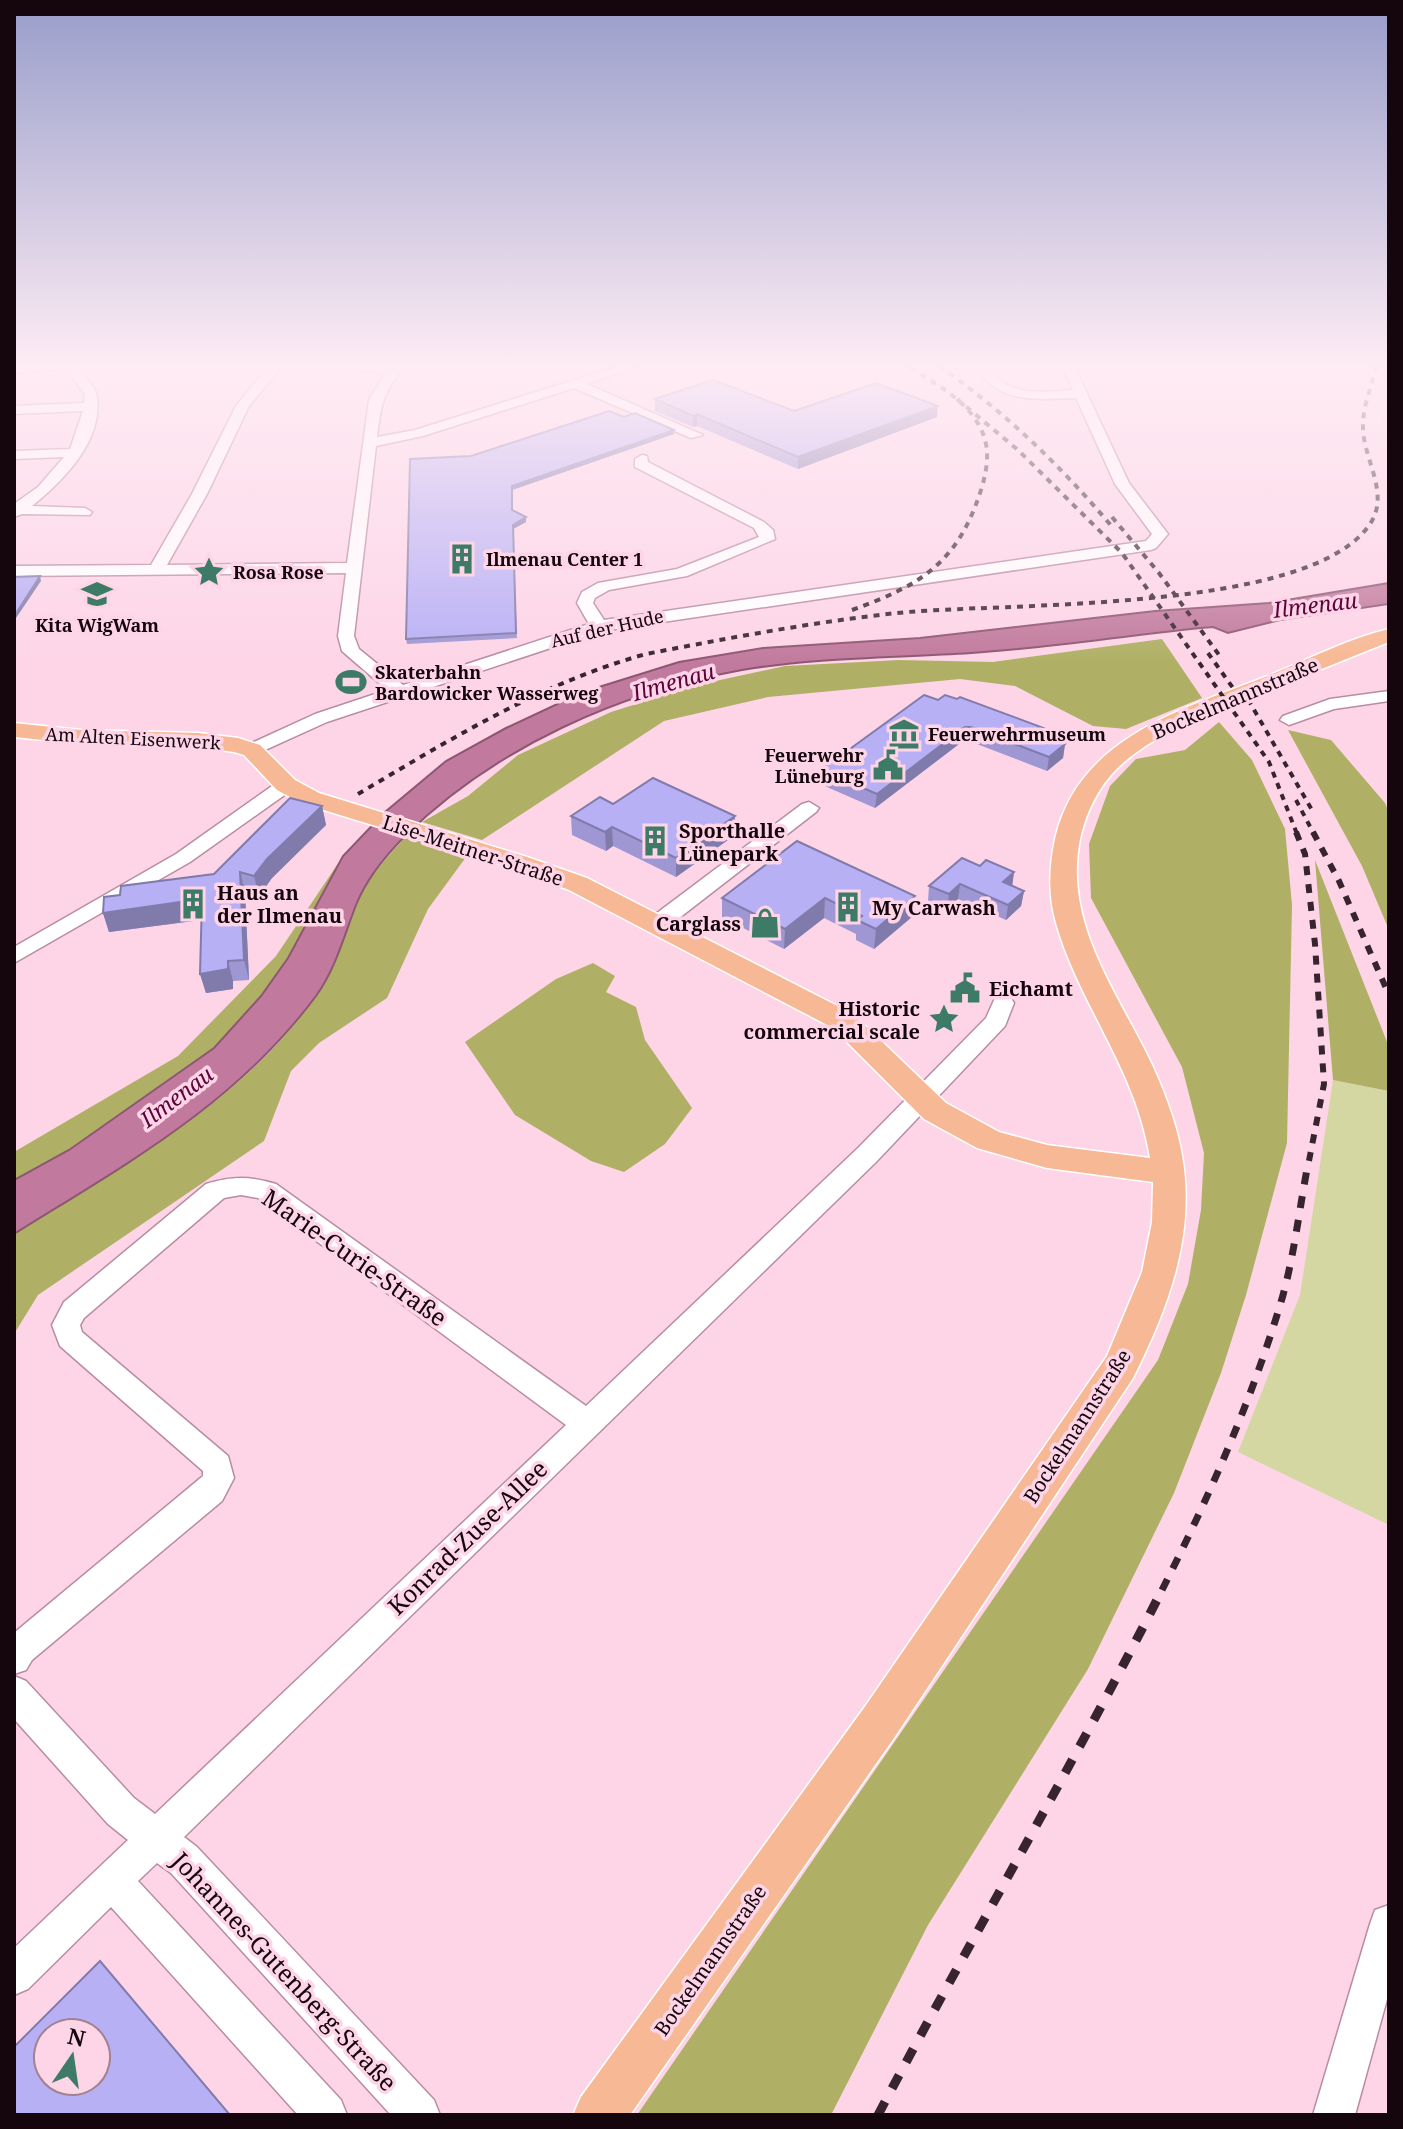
<svg xmlns="http://www.w3.org/2000/svg" width="1403" height="2129" font-family="'Noto Serif',serif">
<style>
.green{fill:#d5d7a3}
.forest{fill:#afb065}
.water{fill:#c17a9d;stroke:#8d5772;stroke-width:2}
.lines{fill:none;stroke-linecap:round;stroke-linejoin:round}
.minor-casing{stroke:#b98ca1;stroke-width:3}
.major-casing{stroke:#fff;stroke-width:3}
.minor{fill:#fff;fill-rule:evenodd}
.major{fill:#f7b995;fill-rule:evenodd}
.rail-far3{stroke:#37242e;stroke-width:4;stroke-dasharray:6 6;stroke-linecap:butt}
.rail-far2{stroke:#37242e;stroke-width:6;stroke-dasharray:9 9;stroke-linecap:butt}
.rail-far1{stroke:#37242e;stroke-width:7;stroke-dasharray:12 12;stroke-linecap:butt}
.rail{stroke:#37242e;stroke-width:9;stroke-dasharray:15 15;stroke-linecap:butt}
.wall{fill:#9e97d3}
.shaded-wall{fill:#817bac}
.building{fill:#b8b0f5;stroke:#817bac;stroke-width:2;fill-rule:evenodd}
.labels{text-anchor:middle;dominant-baseline:central;stroke-width:7;stroke-linejoin:round;paint-order:stroke}
.far-poi-label{font-size:18px;font-weight:bold;fill:#15060e;stroke:#fdd5e7;text-anchor:start}
.far-street-label{font-size:18px;fill:#15060e;stroke:#fdd5e7}
.street-label{font-size:20px;fill:#15060e;stroke:#fdd5e7}
.poi-label{font-size:20px;font-weight:bold;fill:#15060e;stroke:#fdd5e7;text-anchor:start}
.water-label{font-size:22px;font-style:italic;fill:#5c033b;stroke:#fdd5e7}
.near-street-label{font-size:24px;fill:#15060e;stroke:#fdd5e7}
</style>
<rect width="100%" height="100%" fill="#fdd5e7"/>
<!-- green -->
<path class="green" d="M1333 1080 1389 1091V1525L1238 1452 1300 1295Z"/>
<!-- forest -->
<path class="forest" d="M1162 639 1202 698 1126 729 1093 726 1015 686 960 679 768 697 664 721 482 840 422 822 468 796 518 755 611 712 697 685 785 666 899 660 993 662Z
M1219 722 1252 760 1285 829 1292 905 1287 1143 1246 1295 1221 1373 1174 1493 1088 1669 928 1925 831 2115H637L1158 1360 1188 1284 1201 1210 1204 1153 1182 1067 1091 898 1089 844 1110 786 1136 759 1185 750Z
M1288 730 1331 740 1385 803 1389 813V930L1362 866Z
M407 835 469 853 428 909 387 998 319 1043 291 1071 264 1141 38 1295 14 1334V1234C123 1165 244 1102 318 993 337 965 344 934 357 904 367 878 389 855 407 835Z
M343 856 288 958 261 996 214 1048 69 1150 14 1180V1152L178 1056 276 956Z
M1315 860 1389 1047V1091L1333 1080Z
M593 963 615 976 606 992 636 1007 645 1040 692 1108 665 1144 624 1172 591 1161 515 1115 465 1042 556 979Z"/>
<!-- water -->
<path class="water" d="M1389 583V604L1280 620 1228 633 1213 627C1133 634 1052 648 971 653 895 658 818 657 742 670 620 692 496 747 406 835 387 854 366 880 356 905 344 936 336 968 316 996 235 1105 126 1164 14 1234V1180L69 1150 214 1048 261 996 288 958 343 856 385 812 446 761 506 728 583 692 679 662 763 648 920 638 1155 611 1269 603Z"/>
<g class="lines">
<!-- minor casing -->
<g class="minor-casing">
<path id="minor" d="M14 366H77C83 375 96 387 97 397 103 441 63 481 32 506L85 508 92 512 90 515 22 514 14 517V504L38 487 64 457 14 459V451L70 449 83 411 14 414V406L84 403 85 394 66 369 14 373Z
M269 366H282L249 406 207 494 167 565 347 563 369 400 386 372 334 370 328 366H405C383 392 381 404 377 437L415 430 619 366H638L587 384 703 435 691 438 574 388 423 436 376 446 354 636 359 649 403 685 589 624 577 603 582 592 598 583 677 569 759 537 754 528 635 467V459L642 455 647 456 648 462 764 522 773 530 775 539 687 576 609 590 595 598 593 603 604 620 1146 541 1152 534 1115 484 1076 398C1037 399 998 405 976 366H988C1007 398 1041 392 1073 390L1062 366H1074L1129 483 1168 534 1156 548 1151 550 602 631 327 722 252 756 243 750 245 746 315 714 387 690 342 651 338 636 346 573 14 576V566L151 565 192 494 236 406Z
M1389 691V701L1334 709 1289 725 1280 720 1283 716 1330 699Z
M286 779 296 785 293 789 190 862 14 963V947L176 854 279 781Z
M809 802 819 808 816 812 665 929H649L646 924 649 919 802 804Z
M1003 995 1011 998 1014 1003 1005 1026 876 1162 184 1837 197 1847 434 2100 440 2115H391L171 1873 157 1863 138 1881 341 2100 347 2115H298L111 1907 28 1989 14 1995V1948L128 1840 108 1824 14 1719V1676L26 1681 134 1798 155 1814 566 1425 258 1198 241 1195 224 1198 84 1318 80 1325 82 1332 228 1456 234 1478 222 1501 32 1660 26 1670 14 1674V1633L203 1476V1471L60 1346 52 1325 64 1302 206 1184C232 1176 250 1176 276 1184L586 1406 858 1148 986 1018 995 998Z
M1389 1905V1992L1355 2115H1313L1370 1924 1375 1910Z"/>
</g>
<!-- major casing -->
<g class="major-casing">
<path id="major" d="M1389 629V642C1346 659 1303 677 1259 694 1213 713 1163 729 1124 762 1100 783 1087 809 1080 839 1063 924 1118 993 1152 1065 1167 1098 1180 1133 1184 1169 1193 1243 1166 1312 1133 1378L894 1738 630 2115H573L581 2097 864 1708 1107 1356 1142 1272 1152 1222 1153 1182 1047 1168 977 1148 924 1119 833 1028 569 890 509 867 301 803 277 790 244 755 234 752 198 747 81 744 14 737V723L81 730 198 733 238 738 260 745 295 780 319 793 527 857 587 878 853 1014 946 1103 999 1132 1047 1145 1150 1158C1136 1069 1080 1006 1056 923 1048 895 1049 867 1055 839 1078 738 1180 710 1265 677 1305 661 1347 639 1389 629Z"/>
</g>
<!-- minor -->
<use href="#minor" class="minor"/>
<!-- major -->
<use href="#major" class="major"/>
<!-- rail-far3 -->
<path class="rail-far3" d="M939 366C1005 412 1062 467 1114 529
M957 399 1018 450 1122 553 1269 762 1297 834
M1112 517 1159 573 1222 659
M852 610C922 585 958 562 981 490 989 464 991 441 975 419 959 395 931 381 907 366
M1208 653 1243 702
M1242 689 1312 810
M358 794C451 739 541 683 646 654 729 638 813 622 897 613 1001 602 1310 614 1370 524 1391 493 1362 458 1363 425 1363 405 1372 386 1376 366
M1296 800 1314 834"/>
<!-- rail-far2 -->
<path class="rail-far2" d="M1296 832 1305 854 1315 944 1324 1084 1308 1166
M1313 832 1339 881 1389 995"/>
<!-- rail-far1 -->
<path class="rail-far1" d="M1162 1590C1209 1497 1251 1402 1281 1302 1294 1258 1299 1210 1308 1164"/>
<!-- rail -->
<path class="rail" d="M878 2115C971 1938 1073 1766 1163 1588"/>
</g>
<!-- wall -->
<path class="wall" d="M655 399 794 411 937 417 798 469 697 426 693 427 655 411Z
M624 417 674 430V434L512 490V510L526 522 513 529 517 638 407 644 406 639 471 456Z
M938 700 1065 744 1063 758 1047 771 969 741H963L875 808 820 784 821 770Z
M613 804 735 816V835L676 877 613 846 606 851 572 835 571 816Z
M322 806 326 825 272 878 259 896 245 892 249 980 233 981V989L206 993 200 974 202 920 109 932 103 913 120 895 214 874Z
M980 866 1014 872 1012 886 1024 891 1021 906 1006 920 958 899 947 909 928 901 929 886Z
M915 896 913 916 874 949 856 940V934L824 918 784 949 722 917V898Z"/>
<!-- shaded-wall -->
<path class="shaded-wall" d="M938 406 937 417 798 469V457Z
M697 414V426L693 427V416Z
M674 430V434L512 490V486Z
M526 517V522L513 529 517 638 513 525Z
M40 576 41 581 14 621V616Z
M965 727 963 741 875 808 877 794Z
M1065 744 1063 758 1047 771 1049 757Z
M322 806 326 825 272 878 259 896 254 876 267 859Z
M735 816V835L676 877V858Z
M612 827 613 846 606 851 605 832Z
M240 872 245 892 249 980 244 960Z
M1014 872 1012 887 1003 882Z
M960 884 958 899 947 909 949 894Z
M1024 891 1021 906 1006 920 1008 905Z
M915 896 913 916 874 949 876 929Z
M825 898 824 918 784 949 785 929Z
M202 899 208 919 109 932 103 913Z
M228 961 233 981V989L206 993 200 974Z"/>
<!-- building -->
<path class="building" d="M713 380 794 411 876 383 938 406 798 457 697 414 693 416 655 399Z
M609 411 624 417 635 413 674 430 512 486V510L526 517 513 525 516 633 406 639 410 459 471 456Z
M40 576 15 615 14 616V577Z
M924 695 938 700 945 695 957 699 960 697 1057 733 1051 738 1065 744 1049 757 971 727H965L877 794 821 770Z
M653 778 735 816 676 858 612 827 605 832 571 816 600 797 613 804Z
M290 798 322 806 267 859 254 876 240 872 244 960 228 961V969L200 974 202 899 103 913 104 897 120 895 121 886 214 874Z
M797 841 915 896 876 929 857 920 862 916 825 898 785 929 722 898Z
M962 858 980 866 986 860 1014 872 1003 882 1024 891 1008 905 960 884 949 894 929 886Z
M100 1961 230 2115H14V2047ZM48 2033H96V2081H48Z"/>
<!-- sky -->
<linearGradient id="sky" x2="0" y2="1"><stop stop-color="#989dca"/><stop offset="0.55" stop-color="#feecf4"/><stop offset="1" stop-color="#feecf4" stop-opacity="0"/></linearGradient>
<rect width="1403" height="664" fill="url(#sky)"/>
<!-- icons -->
<defs>
<g id="building-bare" transform="scale(2.4)"><path d="M-4-6H4V6H1V3H-1V6H-4ZM-2.5-4.3h1.7v1.8h-1.7ZM.8-4.3h1.7v1.8H.8ZM-2.5-1h1.7V.8h-1.7ZM.8-1h1.7V.8H.8Z" fill="#3e7b66" stroke="#fdd5e7" stroke-width="2.5" paint-order="stroke"/></g>
<g id="sight-bare" transform="scale(2.4)"><path d="M0-6L1.8-2.2L6-1.7L2.9 1.2L3.7 5.4L0 3.3L-3.7 5.4L-2.9 1.2L-6-1.7L-1.8-2.2Z" fill="#3e7b66" stroke="#fdd5e7" stroke-width="2.5" paint-order="stroke"/></g>
<g id="school-bare" transform="scale(2.4)"><path d="M0-5L7-2L0 1L-7-2ZM-4 1L0 2.5L4 1V4Q0 6-4 4Z" fill="#3e7b66" stroke="#fdd5e7" stroke-width="2.5" paint-order="stroke"/></g>
<g id="stadium-bare" transform="scale(2.4)"><path d="M0-5a6.5 5 0 1 0 0 10a6.5 5 0 1 0 0-10ZM-3.5-1.8h7v3.6h-7Z" fill="#3e7b66" stroke="#fdd5e7" stroke-width="2.5" paint-order="stroke"/></g>
<g id="museum-bare" transform="scale(2.4)"><path d="M0-6L6-3V-2H-6V-3ZM-5-1h2V3h-2ZM-1-1h2V3h-2ZM3-1h2V3H3ZM-6 4H6V6H-6Z" fill="#3e7b66" stroke="#fdd5e7" stroke-width="2.5" paint-order="stroke"/></g>
<g id="civic-bare" transform="scale(2.4)"><path d="M-.6-6.5H3V-4.5H.6V-3L4-1V1h2V6H-6V1h2V-1L-.6-3ZM-1.2 2.5V6h2.4V2.5Z" fill="#3e7b66" stroke="#fdd5e7" stroke-width="2.5" paint-order="stroke"/></g>
<g id="shop-bare" transform="scale(2.4)"><path d="M-5-2.5h2.3a2.7 3.5 0 0 1 5.4 0H5L5.5 6h-11ZM-1.5-2.5h3a1.5 2.3 0 0 0-3 0Z" fill="#3e7b66" stroke="#fdd5e7" stroke-width="2.5" paint-order="stroke"/></g>
</defs>
<g fill-rule="evenodd">
<use href="#building-bare" x="462" y="559"/>
<use href="#sight-bare" x="209" y="572"/>
<use href="#school-bare" x="97" y="594"/>
<use href="#stadium-bare" x="351" y="682"/>
<use href="#museum-bare" x="904" y="734"/>
<use href="#civic-bare" x="888" y="765"/>
<use href="#building-bare" x="655" y="841"/>
<use href="#building-bare" x="193" y="904"/>
<use href="#building-bare" x="848" y="907"/>
<use href="#shop-bare" x="765" y="923"/>
<use href="#civic-bare" x="965" y="988"/>
<use href="#sight-bare" x="944" y="1019"/>
</g>
<g class="labels">
<!-- far-poi labels -->
<g class="far-poi-label">
<text x="486" y="559">Ilmenau Center 1</text>
<text x="233" y="572">Rosa Rose</text>
<text x="97" y="625" text-anchor="middle">Kita WigWam</text>
<text x="375" y="672">Skaterbahn<tspan x="375" dy="21">Bardowicker Wasserweg</tspan></text>
<text x="928" y="734">Feuerwehrmuseum</text>
<text x="864" y="755" text-anchor="end">Feuerwehr<tspan x="864" dy="21">Lüneburg</tspan></text>
</g>
<!-- far-street labels -->
<g class="far-street-label">
<text transform="translate(607 628) rotate(-13)">Auf der Hude</text>
<text transform="translate(133 738) rotate(3)">Am Alten Eisenwerk</text>
</g>
<!-- street labels -->
<g class="street-label">
<text transform="translate(1235 698) rotate(-23)">Bockelmannstraße</text>
<text transform="translate(473 850) rotate(18)">Lise-Meitner-Straße</text>
<text transform="translate(1077 1426) rotate(-57)">Bockelmannstraße</text>
<text transform="translate(710 1960) rotate(-55)">Bockelmannstraße</text>
</g>
<!-- poi labels -->
<g class="poi-label">
<text x="679" y="830">Sporthalle<tspan x="679" dy="23">Lünepark</tspan></text>
<text x="217" y="892">Haus an<tspan x="217" dy="23">der Ilmenau</tspan></text>
<text x="872" y="907">My Carwash</text>
<text x="741" y="923" text-anchor="end">Carglass</text>
<text x="989" y="988">Eichamt</text>
<text x="920" y="1008" text-anchor="end">Historic<tspan x="920" dy="23">commercial scale</tspan></text>
</g>
<!-- water labels -->
<g class="water-label">
<text transform="translate(1315 604) rotate(-7)">Ilmenau</text>
<text transform="translate(673 681) rotate(-16)">Ilmenau</text>
<text transform="translate(176 1096) rotate(-37)">Ilmenau</text>
</g>
<!-- near-street labels -->
<g class="near-street-label">
<text transform="translate(355 1257) rotate(35)">Marie-Curie-Straße</text>
<text transform="translate(467 1537) rotate(-44)">Konrad-Zuse-Allee</text>
<text transform="translate(285 1971) rotate(47)">Johannes-Gutenberg-Straße</text>
</g>
</g>
<!-- border -->
<rect width="1403" height="2129" fill="none" stroke="#15060e" stroke-width="32"/>
<!-- north arrow -->
<g transform="translate(72 2057) rotate(13)"><circle r="38" fill="#fdd5e7" stroke="#a08290" stroke-width="2"/>
<path d="M0-6L14 30L0 20L-14 30Z" fill="#3e7b66"/>
<text y="-12" font-size="22" font-weight="bold" text-anchor="middle" fill="#15060e">N</text>
</g>
</svg>
